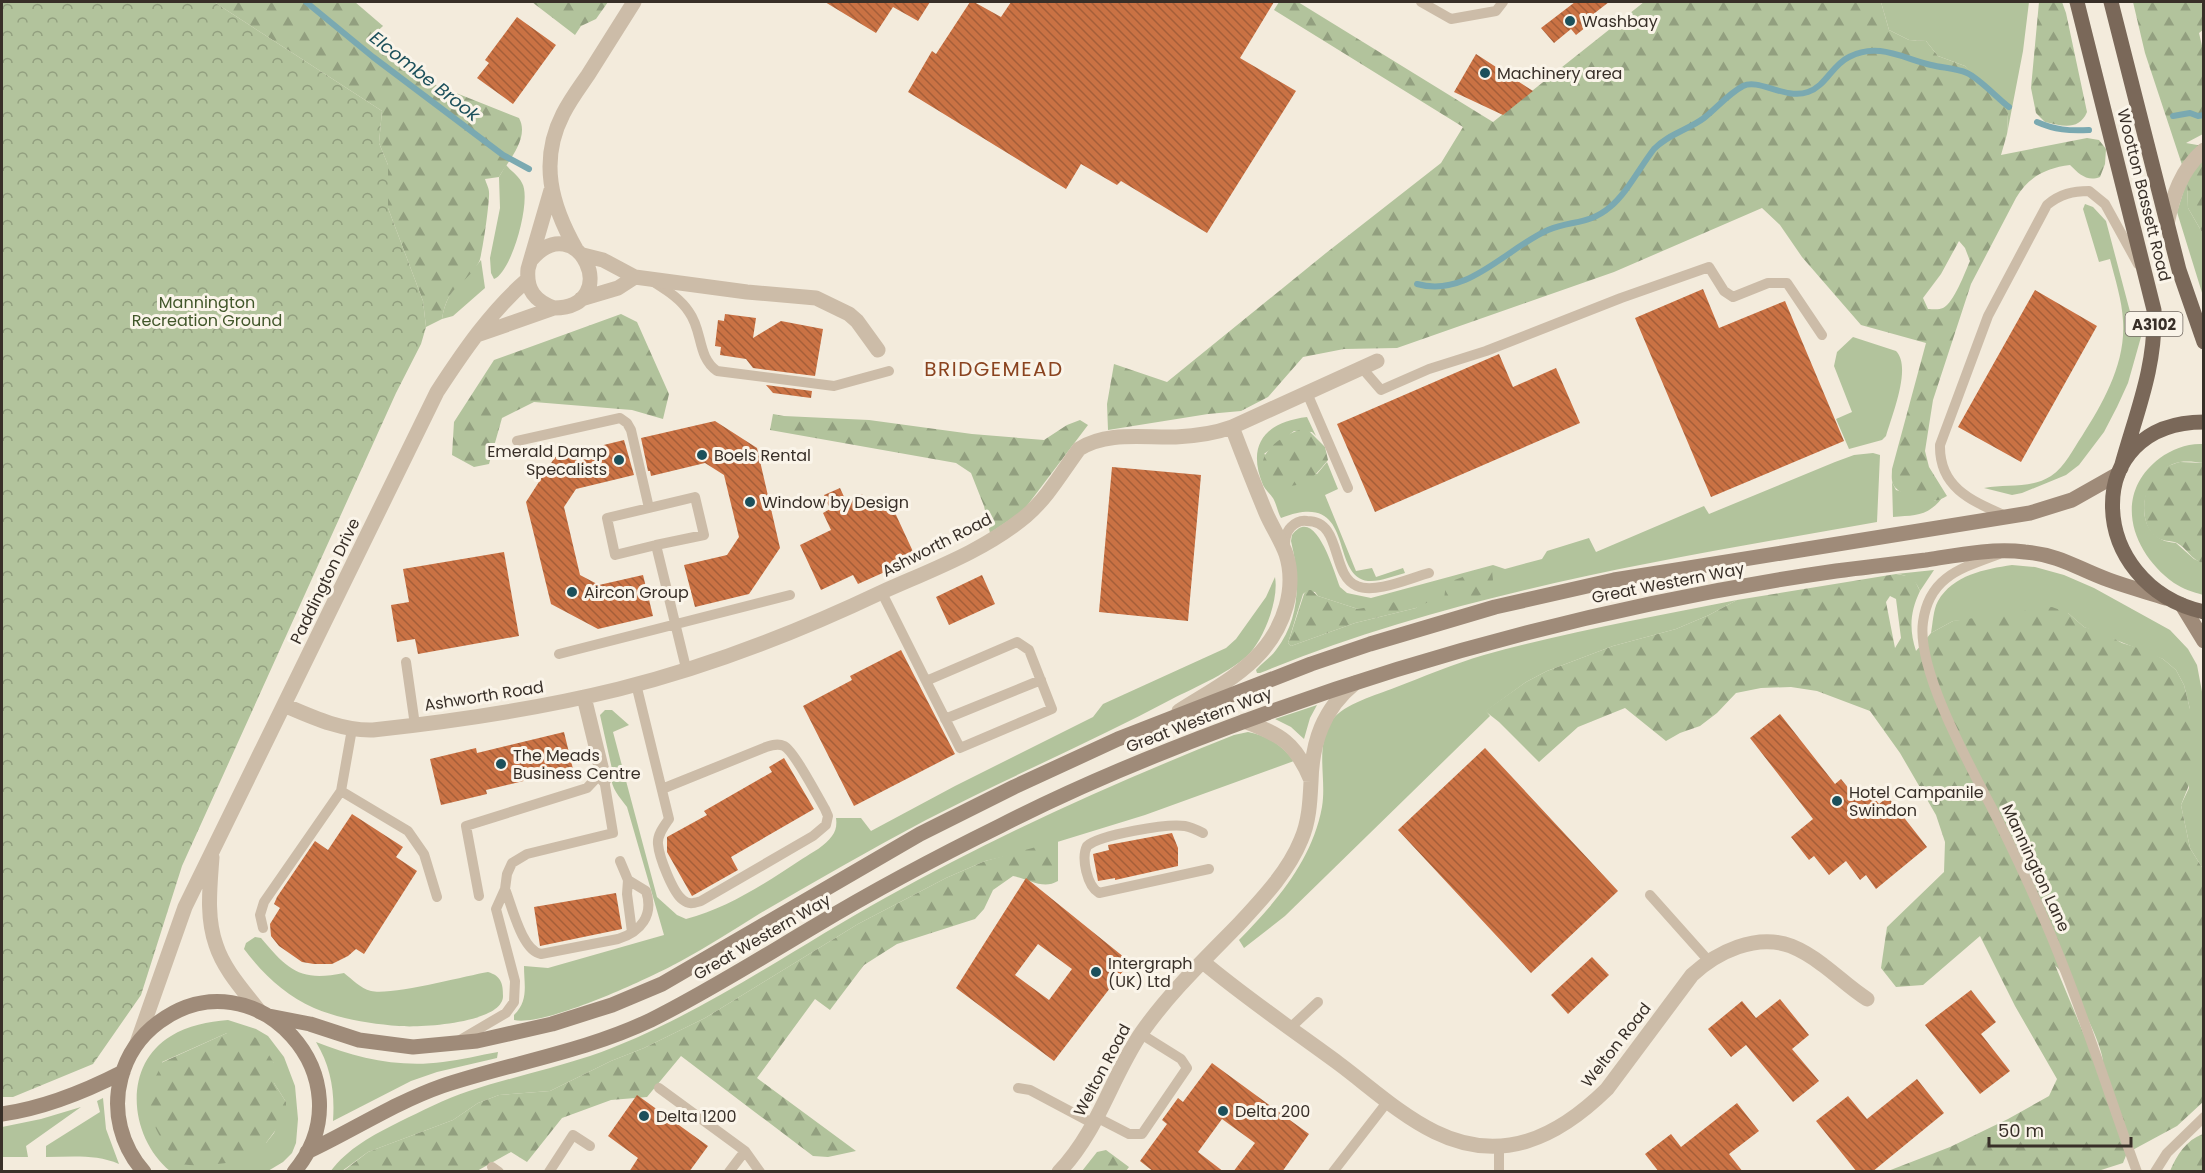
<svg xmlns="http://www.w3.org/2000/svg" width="2205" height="1173" font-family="Poppins,sans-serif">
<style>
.grass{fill:#b2c39c;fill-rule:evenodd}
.forest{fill:url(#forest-firs);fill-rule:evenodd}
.park{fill:url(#park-crowns)}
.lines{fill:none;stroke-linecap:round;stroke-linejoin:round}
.stream{stroke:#7aa9b1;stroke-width:6}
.building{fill:url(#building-back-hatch);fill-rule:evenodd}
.service{stroke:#ccbca8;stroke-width:10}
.minor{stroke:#ccbca8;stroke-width:15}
.secondary{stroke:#9f8b79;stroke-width:15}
.primary{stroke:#7a6859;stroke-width:15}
.poi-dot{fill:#1c505b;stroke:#faf4e9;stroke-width:2}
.labels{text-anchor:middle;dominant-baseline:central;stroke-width:6;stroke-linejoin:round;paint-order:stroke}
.shield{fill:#faf4e9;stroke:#726a62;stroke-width:1.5}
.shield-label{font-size:15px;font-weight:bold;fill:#382f28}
.poi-label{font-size:16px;fill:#382f28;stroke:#faf4e9;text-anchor:start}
.street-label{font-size:16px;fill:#382f28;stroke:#faf4e9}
.park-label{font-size:16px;fill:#42572b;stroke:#faf4e9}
.water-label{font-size:18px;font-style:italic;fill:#1c505b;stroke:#faf4e9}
.quarter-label{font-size:20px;letter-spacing:1.5px;fill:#8a431f;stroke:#faf4e9}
</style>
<defs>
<pattern id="forest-firs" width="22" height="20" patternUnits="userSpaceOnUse" patternTransform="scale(1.5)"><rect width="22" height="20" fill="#b2c39c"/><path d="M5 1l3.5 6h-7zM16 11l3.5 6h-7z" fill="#929f7f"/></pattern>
<pattern id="park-crowns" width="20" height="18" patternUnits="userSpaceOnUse" patternTransform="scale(1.5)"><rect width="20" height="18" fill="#b2c39c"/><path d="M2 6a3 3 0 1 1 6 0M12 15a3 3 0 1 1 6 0" fill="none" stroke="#929f7f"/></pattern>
<pattern id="building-back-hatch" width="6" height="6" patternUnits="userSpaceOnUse" patternTransform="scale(1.5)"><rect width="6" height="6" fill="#ca7244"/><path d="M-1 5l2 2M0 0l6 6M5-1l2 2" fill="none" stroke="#a55e39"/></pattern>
</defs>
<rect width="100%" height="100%" fill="#f3ebdc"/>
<!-- grass -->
<path class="grass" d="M1881 2H2029L2023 51 2007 134 2008 114 1965 66 1938 56 1926 41 1909 40 1889 30Z
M506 165C511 171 519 176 522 183 532 199 512 272 494 279L491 273 490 258 500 208 499 177Z
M2187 180 2188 208 2203 234V296L2177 212Z
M2085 204 2093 207 2106 221 2133 323 2141 337 2128 383 2117 407 2104 432 2079 465 2066 475 2022 493 2012 495 1984 488C2006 484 2031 489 2051 476 2065 467 2073 449 2082 436 2103 403 2126 363 2123 321 2122 300 2115 279 2110 259L2099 262 2083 209Z
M481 260 485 288 453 316 442 319C447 287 463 283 481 260Z
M1853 337 1896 351C1912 367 1892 415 1886 436L1882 440 1849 449 1836 419 1852 412 1834 366 1837 352Z
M1307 417 1316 436 1312 432 1294 431 1264 454 1317 474 1327 462 1338 489 1325 495 1356 571 1372 568 1376 577 1403 568 1405 573C1393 576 1380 582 1368 581 1328 576 1358 488 1281 518 1278 513 1277 506 1274 500 1272 495 1266 491 1263 485 1246 444 1266 422 1307 417Z
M2203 444V463C2196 462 2188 461 2180 462 2137 471 2129 541 2176 543L2194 559 2203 563V595C2193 592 2183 589 2174 583 2131 552 2112 494 2160 458 2172 449 2188 443 2203 444Z
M1873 453 1880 455 1877 522C1668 559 1457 592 1260 673H1257L1256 670C1262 663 1271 657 1276 650 1301 618 1300 578 1291 541L1292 535C1315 503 1334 572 1340 587L1347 593 1371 598 1493 565 1505 569 1542 559 1547 551 1589 538 1596 552 1704 506 1709 514 1835 462 1854 455ZM1307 591 1315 592 1318 596 1358 609H1365L1431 596 1416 608 1355 623 1291 646 1288 643 1303 594Z
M1892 482 1896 490 1935 501 1942 498C1927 517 1915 515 1893 517Z
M2012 565 2035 567 2064 575 2094 588 2170 630 2188 649 2197 665 2203 697V869L2190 848 2181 805 2189 788 2190 709 2184 685 2176 670 2163 659 2084 627 2068 613 1953 621 1931 633C1933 623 1933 610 1938 601 1953 575 1985 569 2012 565Z
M1934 570 1920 591C1915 579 1909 575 1896 574Z
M1275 577C1279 599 1265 636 1250 653 1233 671 1194 688 1172 699 1091 742 1007 778 926 820 869 850 814 882 759 914 733 930 707 947 681 961 650 978 545 1027 514 1020V1015C529 1000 524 985 524 966L548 968 664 935 627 807C618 795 608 785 612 769L600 715 605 710H612L629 725 613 732 657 897 677 915 686 919C728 908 766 883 802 859 813 852 825 846 832 836 836 831 837 825 836 818H861L871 831 955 786 1093 717 1103 704 1226 648 1236 639 1266 597Z
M1737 600 1709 615 1676 629 1613 646 1547 671 1526 682 1486 711 1490 716 1285 916 1244 948 1239 940C1276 902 1312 861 1322 807 1327 777 1314 746 1333 719 1343 705 1378 694 1394 688 1423 677 1453 664 1484 655 1567 632 1652 617 1737 600Z
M1317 705 1310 718 1304 739 1291 727 1275 719Z
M1248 732C1268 736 1282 745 1294 761L1145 815 1028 851 985 861 946 878 858 924 705 1018 644 1048 611 1061 550 1091 499 1095 478 1103 453 1120 368 1152 342 1171 330 1172C348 1148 373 1135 399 1122 422 1111 444 1099 469 1091 509 1078 550 1069 590 1056 692 1021 791 950 885 898 997 835 1114 783 1234 735Z
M255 937 261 938C288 970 300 982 344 973 353 980 360 988 371 991 390 996 465 976 488 972 501 976 503 983 503 996 503 1023 420 1028 399 1026 371 1024 340 1019 314 1008 285 995 263 974 244 949L246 943Z
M228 1020 256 1029 268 1036 284 1057 295 1086 298 1119 296 1143 292 1153 283 1162 268 1171H170C130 1138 121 1066 171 1036 188 1025 208 1022 228 1020ZM227 1033 274 1063V1083L286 1102 274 1133 266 1143 162 1062Z
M316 1042C356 1058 399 1068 443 1062 461 1060 480 1055 498 1052L497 1058 437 1072 411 1081 333 1121C335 1092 331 1067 316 1042Z
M103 1098 106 1129 119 1164C96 1154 71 1157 46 1157V1146L100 1112 97 1101Z
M81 1107 26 1146 28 1157H2V1127L41 1119Z"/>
<!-- forest -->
<path class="forest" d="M214 2H355L383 26 369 39 436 85 519 118C530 138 508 161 499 177L485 179C486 183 489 188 489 192 490 200 482 257 479 262 464 288 448 283 442 319L426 327 423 301 388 208V165L379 143 382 111Z
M532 2H608L596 19 581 26 575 35Z
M1279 2H1298L1493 122 1644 2H1881L1889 30 1909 40 1926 41 1938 56 1965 66 1999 96 2008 113 2007 134 2001 155 2087 138 2099 140 2106 149 2105 164 2100 177C2087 182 2079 174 2070 165 2046 168 2028 177 2016 198L1971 284 1933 400 1925 451 1929 467 1947 496C1943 498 1938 501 1933 501 1922 502 1897 494 1893 484 1891 479 1892 474 1892 469L1926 343 1861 325 1802 257 1780 225 1762 208 1614 272 1397 348 1344 349 1303 357 1268 397 1241 411 1208 414 1108 430 1107 404 1114 364 1167 382 1326 253 1441 163 1463 127 1274 10ZM1959 241 1965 248 1970 261C1965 272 1954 303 1943 308 1939 310 1932 309 1928 309L1923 298 1941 274Z
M2039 2H2062L2066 13 2087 112C2079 131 2062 126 2045 122L2036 113 2031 88Z
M2133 2H2201L2203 6V30L2199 33 2203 50V134L2186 143 2203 146V234L2188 208 2187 180 2145 53Z
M621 314 637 322 669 394 663 419 632 410 534 402 502 418 489 464 474 467 452 455 454 422 494 360Z
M773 414 784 416 869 420 972 434 1044 440 1067 425 1080 420 1088 425 1023 511 990 533 984 506 971 473 956 463 770 430Z
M1306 428 1325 447 1328 460C1312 480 1305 486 1279 487 1275 484 1267 480 1265 475 1253 452 1287 432 1306 428Z
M2180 462 2203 463V563C2191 560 2187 548 2177 543 2170 540 2162 542 2155 536 2139 524 2142 488 2155 475 2161 468 2172 464 2180 462Z
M1482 570 1492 571 1493 580 1489 593 1452 603H1448L1444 599 1446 584 1449 582Z
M1896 574 1913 577 1920 591C1910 612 1909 629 1916 651L1931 633 1953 621 2052 607 2068 613 2084 627 2102 632 2122 643 2148 651 2163 659 2176 670 2184 685 2190 709 2193 746V775L2181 805 2190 848 2203 869V1102L2177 1126 2127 1153 2123 1163 2098 1171H1888L1950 1147 2008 1119 2049 1096 2057 1079 2015 1006 1980 936 1923 985 1896 987 1881 968 1887 927 1944 872 1945 842 1936 815 1900 753 1870 711 1817 691 1791 687 1761 688 1736 693 1717 713 1700 726 1680 733 1666 741 1625 708 1578 727 1539 762 1499 722 1485 711 1526 682 1547 671 1613 646 1676 629 1709 615 1737 600ZM1890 596 1896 599 1901 638 1895 648 1886 602ZM2055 965C2070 980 2095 1030 2101 1052 2104 1062 2104 1074 2105 1085Z
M1307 590H1311L1318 596 1358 609 1432 595 1428 602 1416 608 1355 623 1291 646 1288 643 1304 594Z
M1058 841V881C1043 890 1029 879 1013 876L993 890 984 909 975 919 897 944 864 965 830 1010 815 999 757 1078 856 1151 828 1157 813 1156 681 1056 647 1097 611 1100 562 1118 527 1162 511 1152 477 1171 342 1172 368 1152 453 1120 478 1103 499 1095 550 1091 611 1061 644 1048 705 1018 858 924 946 878 985 861Z
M238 1031 259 1039 274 1063V1083L286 1102V1116L266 1143 247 1158 235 1162 199 1166 179 1164C162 1142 144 1117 151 1089 153 1080 159 1071 163 1062L227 1033Z
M2203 1134V1171H2170C2177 1155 2186 1140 2203 1134Z
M1106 1150 1129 1167 1126 1171H1082L1097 1152Z"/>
<!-- park -->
<path class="park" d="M2 2H214L382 111 379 143 388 165V208L423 301 426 327 421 344 396 393 182 866 141 995 93 1064 13 1097H2Z"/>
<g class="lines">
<!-- stream -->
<path class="stream" d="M306 2 373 57 503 155 529 169
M2173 116 2190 113 2198 116 2204 115
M2037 122C2055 130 2069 131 2089 130
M1417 284C1468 298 1505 249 1548 230 1571 220 1589 225 1610 207 1627 193 1640 167 1654 149 1668 134 1688 130 1704 118 1717 108 1728 94 1743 86 1759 78 1785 100 1808 92 1826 86 1832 65 1849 57 1878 42 1902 58 1931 65 1943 68 1956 68 1967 73 1980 79 1997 98 2009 107"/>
</g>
<!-- building -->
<path class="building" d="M825 2H930L918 21 893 7 876 33Z
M970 2H974L1001 17 1011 2H1274L1240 58 1296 91 1207 233 1121 181 1117 185 1081 164 1066 189 908 92 932 51 936 54Z
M1575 2H1609L1587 19 1591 23 1576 35 1571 29 1554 43 1541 28Z
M517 17 556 45 513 104 477 78 489 63 485 60Z
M1476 54 1533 91 1503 115 1454 92Z
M1703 289 1719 328 1785 301 1844 441 1711 497 1635 318Z
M2035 290 2097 326 2021 462 1958 427Z
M725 314 756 318 753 338 781 321 823 329 815 376 753 368 746 359 720 355 721 347 715 346 718 320 724 321Z
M1499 354 1513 387 1556 368 1580 423 1375 512 1337 424Z
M766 385 812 391 811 398 773 393Z
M715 421 757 448 780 548 749 594 695 607 684 565 727 555 739 537 724 475 705 463 651 476 650 471H648L641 438Z
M624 440 634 475 576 489 564 507 580 575 599 585 643 575 653 616 598 629 551 604 526 502 555 457Z
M1112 467 1201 475 1188 621 1099 612Z
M840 488 846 501 862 494 870 511 890 502 916 558 858 584 853 575 821 590 800 545 831 530 823 513 830 509 824 495Z
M504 552 519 636 418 654 415 639 397 642 391 605 409 602 403 569Z
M982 575 995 604 949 625 936 597Z
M901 650 955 754 854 806 803 706 852 680 850 676Z
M1780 714 1835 784 1841 779 1854 795 1865 786 1879 804 1888 797 1927 847 1876 889 1866 875 1860 880 1846 861 1829 875 1814 856 1809 860 1791 837 1813 819 1750 738Z
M564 732 573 769 486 790 487 794 441 805 430 759 476 748 477 753Z
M1485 748 1618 891 1531 973 1398 830Z
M784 758 814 809 731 857 738 870 692 896 667 852V837L707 815 704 811 772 772 769 767Z
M352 814 403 847 396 857 417 871 364 954 356 949 348 956 332 964H314L302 962 279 946 271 936 270 924 280 908 274 904 277 897 315 841 328 850Z
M1172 833 1178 848V866L1115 880V878L1098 881 1093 854 1109 850 1108 845Z
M1026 878 1130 962 1054 1061 956 988ZM1038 944 1072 969 1049 1000 1015 975Z
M616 893 622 929 540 946 534 907Z
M1592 957 1609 975 1568 1014 1551 995Z
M1971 990 1996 1022 1981 1034 2010 1071 1980 1094 1925 1025Z
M1780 999 1809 1035 1792 1049 1819 1081 1793 1102 1746 1045 1731 1057 1708 1029 1742 1001 1756 1018Z
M1212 1063 1309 1134 1282 1172H1233L1255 1143 1222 1119 1198 1152 1224 1172H1154L1140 1161 1167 1124 1162 1120 1178 1098 1183 1102Z
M1917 1079 1944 1113 1872 1172H1857L1816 1121 1848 1096 1867 1119Z
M637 1095 708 1146 689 1172H629L638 1158 608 1136Z
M1737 1103 1759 1131 1729 1154 1743 1172H1659L1645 1154 1671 1134 1681 1147Z"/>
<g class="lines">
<!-- service -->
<path class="service" d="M1421 2 1451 19 1496 11 1503 2
M652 281C666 290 680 298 689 312 703 331 697 357 717 371L834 386 889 371
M1362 368 1381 390 1429 369 1486 351 1621 298 1709 267 1724 291 1733 297 1768 283H1787L1822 335
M1307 393 1348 488
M517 441 620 418 627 423 631 430 649 508
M2006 516C1972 501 1939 488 1940 445L1988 316 2047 205C2060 194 2073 191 2089 191L2105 204 2138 264
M656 545 704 535 695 497 607 518 615 555 656 545 686 668
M1285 549C1285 541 1285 533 1291 527 1295 523 1301 520 1307 521 1343 521 1330 575 1357 586 1375 594 1410 578 1429 573
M1999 554C1962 568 1929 576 1923 622 1916 671 1973 771 1996 816 2013 850 2029 884 2044 919 2080 1002 2106 1087 2137 1172
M882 593 926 681
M1017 642 1029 650 1052 709 960 748 926 681Z
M559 654 790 595
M406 662 415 725
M636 684 669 819C664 826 657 835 658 844 659 857 673 893 683 900 689 905 694 903 701 901L813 836 826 825 828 816 825 809C818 797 794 751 784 746 778 743 772 745 766 747L662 789
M945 719 1041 680
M341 791 408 831 424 854 437 897
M1203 833C1197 830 1191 827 1185 826 1167 823 1100 835 1087 846 1081 858 1087 886 1099 893L1209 869
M628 880 627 894 632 932
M505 889C512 906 522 951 541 954L618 939C641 932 654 915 646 891L628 880 620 861
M1650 895 1708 960
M479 896 466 826 587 788 602 772
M263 928 260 915 264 902 341 791 352 729
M1290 1028 1318 1002
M460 1040 506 1013 514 1002 515 981 496 909 505 889 507 874 512 863 527 854 613 833 604 779
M659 1088 745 1151 760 1172
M1018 1088 1030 1090 1094 1124
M1098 1118 1129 1134H1142L1187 1068 1181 1059 1141 1034
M492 1167 499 1172
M549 1172 573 1135 590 1146
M729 1172 745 1151
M1333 1172 1388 1101
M1499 1172V1147
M2155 1172 2167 1153 2204 1117"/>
<!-- minor -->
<path class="minor" d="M551 190 528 269C526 290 535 301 554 308
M2167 224C2173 195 2181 170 2204 150
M576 249C551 205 539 161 563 114 570 100 579 88 588 75 603 51 619 26 634 2
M583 255 603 260 635 277 747 292 816 298 849 314 857 321 878 350
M581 299 618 288 635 277
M477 335 554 308C625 307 577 205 531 260
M584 697 604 779
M284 705C312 717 342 731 373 730 456 721 538 709 619 689 707 667 800 631 882 592 931 570 984 551 1026 516 1048 497 1062 472 1079 449 1107 431 1144 438 1176 437 1196 436 1213 434 1232 427L1377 361
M1179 711C1207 693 1239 677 1261 652 1284 626 1297 588 1286 554 1281 540 1272 527 1266 513 1254 484 1243 456 1232 427
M1244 721C1281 735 1295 742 1311 780
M212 857C210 886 206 917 216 945 224 970 244 991 260 1012
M1203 962C1246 998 1293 1030 1338 1063 1369 1086 1400 1115 1435 1132 1502 1165 1558 1137 1607 1089L1692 975C1717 952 1756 933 1791 946 1801 950 1814 958 1823 965 1838 976 1851 989 1867 999
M137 1043 185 907 437 392C463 352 491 311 527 280
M1059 1172C1099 1130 1111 1077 1142 1032 1170 992 1206 958 1239 924 1262 899 1288 872 1301 840 1309 822 1310 802 1311 782 1312 742 1323 709 1355 683"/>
<!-- secondary -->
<path class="secondary" d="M2182 605 2204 641
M269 1016 310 1024 359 1040 413 1047 477 1041 552 1024 612 1005 662 984 920 834 1014 787 1118 739 1311 664 1370 644 1495 607 1614 580 2030 513 2072 500 2118 474
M2 1114C45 1108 84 1092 123 1072
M307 1152C352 1131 394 1103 442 1086 511 1063 584 1052 651 1020 707 992 761 958 815 926 875 890 937 857 1000 826 1074 788 1151 756 1229 727 1425 653 1628 601 1836 571 1866 567 1896 564 1926 560 1958 555 1992 548 2025 552 2061 555 2078 569 2109 580 2128 587 2147 592 2166 598
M144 1172C121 1146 112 1111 121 1078 127 1055 140 1036 159 1022 255 951 372 1080 294 1172"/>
<!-- primary -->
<path class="primary" d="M2077 2 2154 310C2156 368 2136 413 2121 468
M2111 2 2179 270 2204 342
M2204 422C2079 422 2085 585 2204 612"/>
</g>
<!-- markers -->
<g class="poi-dot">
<circle cx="1570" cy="21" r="6"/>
<circle cx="1485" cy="73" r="6"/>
<circle cx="702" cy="455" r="6"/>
<circle cx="619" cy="460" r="6"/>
<circle cx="750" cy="502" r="6"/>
<circle cx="572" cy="592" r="6"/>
<circle cx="501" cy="764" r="6"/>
<circle cx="1837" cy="801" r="6"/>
<circle cx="1096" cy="972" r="6"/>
<circle cx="1223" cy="1111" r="6"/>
<circle cx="644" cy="1116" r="6"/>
</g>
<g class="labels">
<!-- shield labels -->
<rect class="shield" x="2125.5" y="312" width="57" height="24" rx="4.5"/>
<g class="shield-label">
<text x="2154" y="324">A3102</text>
</g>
<!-- poi labels -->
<g class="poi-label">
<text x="1582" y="21">Washbay</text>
<text x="1497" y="73">Machinery area</text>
<text x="607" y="451" text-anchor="end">Emerald Damp<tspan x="607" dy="18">Specalists</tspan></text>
<text x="714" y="455">Boels Rental</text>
<text x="762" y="502">Window by Design</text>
<text x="584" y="592">Aircon Group</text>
<text x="513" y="755">The Meads<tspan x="513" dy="18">Business Centre</tspan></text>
<text x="1849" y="792">Hotel Campanile<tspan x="1849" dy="18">Swindon</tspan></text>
<text x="1108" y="963">Intergraph<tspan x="1108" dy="18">(UK) Ltd</tspan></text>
<text x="1235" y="1111">Delta 200</text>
<text x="656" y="1116">Delta 1200</text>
</g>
<!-- street labels -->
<g class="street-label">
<text transform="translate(2144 195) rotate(76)">Wootton Bassett Road</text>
<text transform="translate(937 545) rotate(-27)">Ashworth Road</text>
<text transform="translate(325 581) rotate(-64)">Paddington Drive</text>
<text transform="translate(1668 583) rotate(-11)">Great Western Way</text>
<text transform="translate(484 696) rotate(-9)">Ashworth Road</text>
<text transform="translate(1199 720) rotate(-21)">Great Western Way</text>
<text transform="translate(2036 868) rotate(65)">Mannington Lane</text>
<text transform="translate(762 937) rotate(-30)">Great Western Way</text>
<text transform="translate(1616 1045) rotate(-52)">Welton Road</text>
<text transform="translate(1102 1070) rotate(-62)">Welton Road</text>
</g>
<!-- park labels -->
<g class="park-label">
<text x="207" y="302">Mannington<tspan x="207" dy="18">Recreation Ground</tspan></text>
</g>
<!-- water labels -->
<g class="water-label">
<text transform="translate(425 76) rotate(38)">Elcombe Brook</text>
</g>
<!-- quarter labels -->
<g class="quarter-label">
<text x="994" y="369">BRIDGEMEAD</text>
</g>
</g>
<!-- border -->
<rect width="2205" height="1173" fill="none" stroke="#382f28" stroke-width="6"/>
<!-- scale -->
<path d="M1989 1137v9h142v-9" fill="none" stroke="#382f28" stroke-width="3"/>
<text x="1998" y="1137" font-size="18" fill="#382f28" stroke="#faf4e9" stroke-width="4.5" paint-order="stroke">50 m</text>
</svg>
